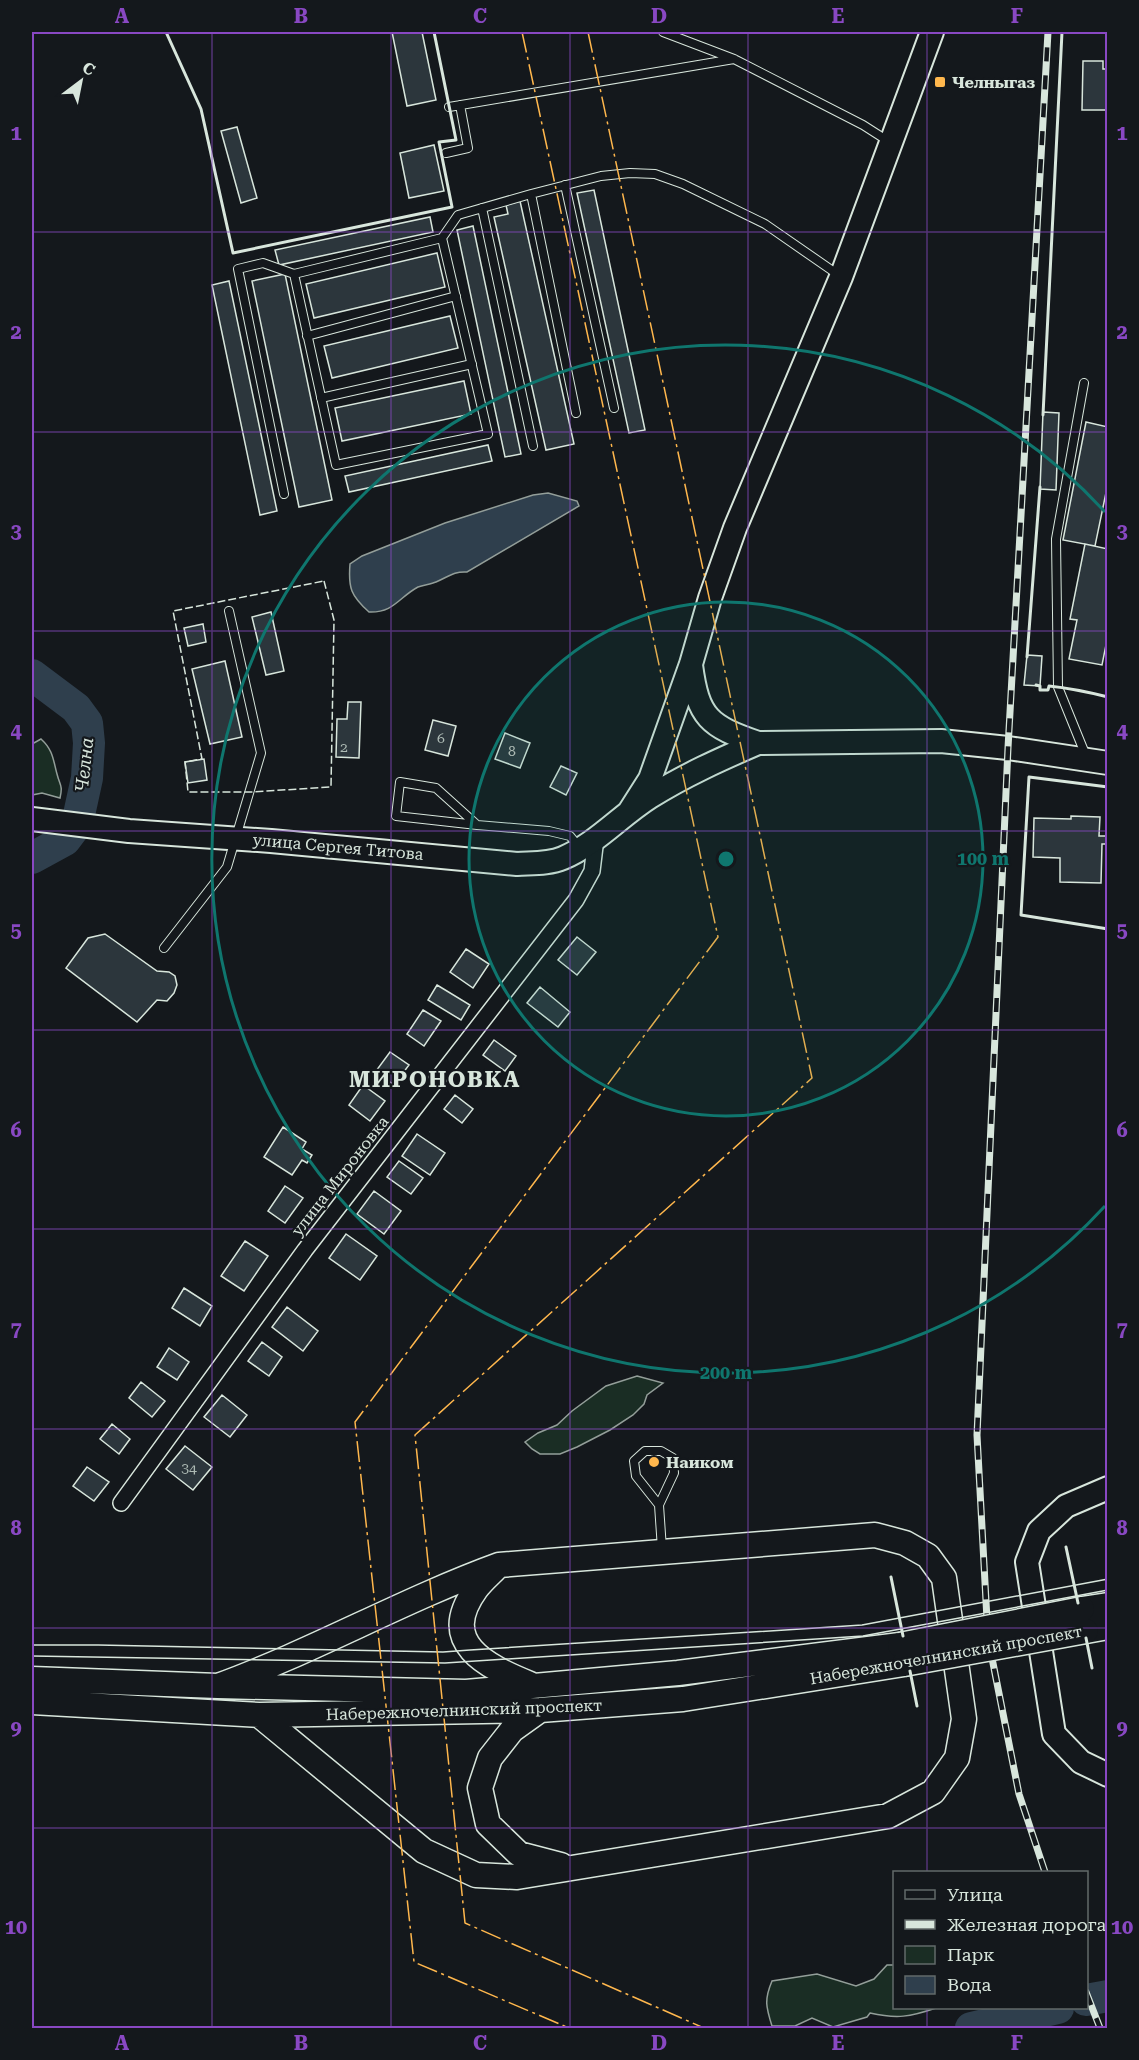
<svg xmlns="http://www.w3.org/2000/svg" width="1139" height="2060" font-family="'Roboto Serif',serif">
<style>
.green{fill:#1a2d24;stroke:#939e99;stroke-width:1.5}
.water{fill:#2f3f4d;stroke:#939e99;stroke-width:1.5}
.lines{fill:none;stroke-linecap:round;stroke-linejoin:round}
.river{stroke:#2f3f4d;stroke-width:32}
.building{fill:#2c363c;stroke:#d8e6dc;stroke-width:1.5}
.lane-casing{stroke:#d8e6dc;stroke-width:10}
.street-casing{stroke:#d8e6dc;stroke-width:18}
.secondary-casing{stroke:#d8e6dc;stroke-width:26}
.primary-casing{stroke:#d8e6dc;stroke-width:27}
.lane{stroke:#14181c;stroke-width:8}
.street{stroke:#14181c;stroke-width:15}
.secondary{stroke:#14181c;stroke-width:22}
.primary{stroke:#14181c;stroke-width:24}
.tram{stroke:#d8e6dc;stroke-width:1.5}
.rail-casing{stroke:#d8e6dc;stroke-width:7}
.rail{stroke:#14181c;stroke-width:4.5;stroke-dasharray:14;stroke-linecap:butt}
.primary-bridge-casing{stroke:#d8e6dc;stroke-width:27;stroke-linecap:butt}
.primary-bridge{stroke:#14181c;stroke-width:24}
.fence{stroke:#d8e6dc;stroke-width:1.5;stroke-dasharray:8 3;stroke-linecap:butt}
.wall{stroke:#d8e6dc;stroke-width:3}
.power{stroke:#ffb74d;stroke-width:1.5;stroke-dasharray:21 4.5 3 4.5;stroke-linecap:butt}
.grid{fill:none;stroke:#8948c3;stroke-width:1.5;stroke-opacity:0.55}
.ring{fill:none;stroke:#0f766e;stroke-width:3}
.poi-dot{fill:#ffb74d;stroke:#14181c;stroke-width:2}
.labels{text-anchor:middle;dominant-baseline:central;stroke-width:4.5;stroke-linejoin:round;paint-order:stroke}
.number-label{font-size:14px;fill:#adbab4}
.poi-label{font-size:16px;font-weight:bold;fill:#d8e6dc;stroke:#14181c;text-anchor:start}
.street-label{font-size:16px;fill:#d8e6dc;stroke:#14181c}
.water-label{font-size:18px;font-style:italic;fill:#d8e6dc;stroke:#14181c}
.district-label{font-size:22px;font-weight:bold;letter-spacing:1.5px;fill:#d8e6dc;stroke:#14181c}
.centre{fill:#0f766e;stroke:#14181c;stroke-width:3}
.ring-label{font-size:18px;text-anchor:middle;font-weight:bold;fill:#0f766e;stroke:#14181c;stroke-width:4.5;stroke-linejoin:round;paint-order:stroke}
.neatline{fill:none;stroke:#8948c3;stroke-width:2}
.grid-label{font-size:20px;text-anchor:middle;font-weight:bold;fill:#8948c3}
</style>
<rect width="100%" height="100%" fill="#14181c"/>
<!-- green -->
<path class="green" d="M41 739C53 750 53 759 57 774 60 786 63 785 60 798L42 793 32 795V744Z
M637 1376 663 1383 647 1395 644 1404 633 1415 610 1430 577 1447 560 1454H540L532 1449 525 1442 538 1433 557 1425 572 1411 606 1386Z
M887 1965H894V2008H936C910 2017 897 2019 870 2013L867 2017 833 2027 812 2018 795 2026H772C766 2007 764 2000 772 1981L817 1974 856 1986 874 1979Z"/>
<!-- water -->
<path class="water" d="M548 493 577 501 579 506 467 572C454 571 448 577 436 582 431 584 424 585 418 587 399 597 394 613 369 612 351 596 348 588 350 564L362 556 445 523 533 495Z"/>
<g class="lines">
<!-- river -->
<path class="river" d="M32 675 76 708 87 723 89 743 87 778 77 824 65 840 32 858
M1086 2000 1108 1996
M971 2028 1058 2008"/>
</g>
<!-- building -->
<path class="building" d="M392 32H422L436 100 407 106Z
M1083 61H1103V69H1108V110H1082Z
M237 127 257 198 241 203 221 131Z
M434 145 444 191 409 198 400 153Z
M594 190 645 430 629 433 577 193Z
M520 201 574 444 546 450 494 217 508 214 506 205Z
M430 217 433 232 279 265 275 250Z
M473 226 521 454 505 457 457 230Z
M437 253 445 287 314 318 306 284Z
M285 274 332 500 299 507 252 281Z
M229 281 277 511 260 515 212 285Z
M450 316 458 348 332 378 324 346Z
M464 381 471 414 342 441 335 408Z
M1043 412 1059 413 1056 490 1040 489Z
M1086 422 1108 427V483L1095 546 1063 540Z
M488 445 492 461 349 492 345 476Z
M1085 544 1108 549V635L1102 665 1069 659 1077 620 1070 619Z
M271 612 284 671 266 675 252 617Z
M203 624 206 642 188 646 184 628Z
M1027 655 1042 656 1040 686 1024 685Z
M225 661 242 737 210 744 192 669Z
M348 702H361L359 758 336 757 337 719H347Z
M433 720 456 726 448 756 425 750Z
M505 733 530 743 520 768 495 759Z
M204 759 207 780 188 783 185 762Z
M561 766 577 773 566 795 550 787Z
M1071 816 1100 817 1099 836H1107V844H1102L1101 883 1060 882V858L1033 857 1034 818 1071 819Z
M105 934 157 971 169 972 175 976 177 985 174 993 167 1001 157 1000 137 1022 66 968 88 938Z
M577 937 596 952 577 975 558 960Z
M466 949 489 964 473 988 450 972Z
M437 985 470 1005 461 1020 428 1000Z
M540 987 570 1012 558 1027 527 1003Z
M423 1010 441 1021 424 1046 407 1034Z
M494 1040 516 1056 505 1071 483 1055Z
M390 1052 409 1065 394 1085 376 1071Z
M363 1085 385 1101 370 1121 349 1105Z
M455 1095 473 1109 462 1123 444 1109Z
M283 1127 306 1142 302 1149 312 1155 307 1163 302 1160 292 1175 264 1157Z
M417 1134 445 1153 430 1175 402 1156Z
M399 1161 423 1178 411 1194 387 1177Z
M285 1186 303 1198 285 1223 268 1211Z
M374 1191 401 1211 384 1234 357 1214Z
M346 1234 377 1256 360 1280 329 1258Z
M245 1241 268 1256 244 1291 221 1276Z
M184 1288 212 1306 200 1326 172 1308Z
M287 1307 318 1331 303 1351 272 1327Z
M262 1342 282 1357 269 1376 248 1361Z
M169 1348 189 1362 177 1380 157 1367Z
M141 1382 165 1401 152 1417 129 1398Z
M222 1395 247 1415 230 1437 204 1417Z
M112 1424 130 1439 119 1454 100 1439Z
M185 1446 212 1467 193 1490 166 1469Z
M87 1467 109 1482 94 1501 73 1486Z"/>
<g class="lines">
<!-- lane casing -->
<g class="lane-casing">
<path id="lane" d="M663 32 734 59 863 125 888 141
M449 107 734 59
M446 153 468 148 460 105
M565 185 614 408
M482 208 533 446
M442 238 294 274 336 465 488 434 442 238 458 215 531 194
M307 336 456 296
M1084 383 1056 539 1058 687 1086 756
M321 398 472 364
M576 413 531 194 601 176 630 173 655 174 683 184 765 224 840 276
M284 494 238 269 263 263 294 274
M477 825 396 816 400 782 436 788 477 825 549 831 570 836 580 848
M164 948 227 867 261 753 229 611
M659 1505 636 1476 634 1461 645 1451H661L673 1458 674 1473 659 1505 662 1549"/>
</g>
<!-- street casing -->
<g class="street-casing">
<path id="street" d="M121 1503 305 1250 576 900 592 871 596 838"/>
</g>
<!-- secondary casing -->
<g class="secondary-casing">
<path id="secondary" d="M691 665C698 718 709 726 758 743L941 741 1008 748 1108 763
M629 812 650 779 691 664 710 598 735 528 841 277 932 32
M32 819 129 831 271 841 517 864C532 863 549 864 563 858 596 844 620 816 650 797 685 775 721 759 758 743
M1108 1488 1066 1506 1039 1531 1027 1562 1054 1734 1081 1762 1108 1775"/>
</g>
<!-- primary casing -->
<g class="primary-casing">
<path id="primary" d="M495 1569C489 1575 481 1582 476 1589 437 1643 486 1666 530 1684
M1082 1609 1108 1605
M1086 1631 1108 1627
M32 1679 218 1686 466 1692 678 1673 900 1645
M218 1686C314 1651 403 1600 499 1565L875 1535 905 1543 928 1556 944 1578 964 1719 957 1758 933 1792 888 1816 517 1877 476 1875 424 1851 259 1715
M32 1702 259 1715 540 1710 683 1699 904 1664
M540 1710 512 1730 490 1758 480 1788 488 1824 519 1854 561 1865"/>
</g>
<!-- lane -->
<use href="#lane" class="lane"/>
<!-- street -->
<use href="#street" class="street"/>
<!-- secondary -->
<use href="#secondary" class="secondary"/>
<!-- primary -->
<use href="#primary" class="primary"/>
<!-- tram -->
<path class="tram" d="M32 1645H98L443 1652 470 1650 862 1625 1108 1579
M32 1656 445 1663 863 1636 1108 1590"/>
<!-- rail casing -->
<g class="rail-casing">
<path id="rail" d="M1045 1872 1019 1794 988 1638 977 1435 1008 748 1048 32
M1086 1992 1100 2028"/>
</g>
<!-- rail -->
<use href="#rail" class="rail"/>
<!-- primary-bridge casing -->
<g class="primary-bridge-casing">
<path id="primary-bridge" d="M900 1645 1082 1609
M904 1664 1086 1631"/>
</g>
<!-- primary-bridge -->
<use href="#primary-bridge" class="primary-bridge"/>
<!-- fence -->
<path class="fence" d="M324 581 334 620 331 787 251 792H188L185 762 202 759 173 611Z"/>
<!-- wall -->
<path class="wall" d="M166 32 201 109 233 253 452 207 439 142 456 140 434 32
M1043 415 1062 32
M1027 657 1040 487
M1036 685 1040 686V690H1048L1049 686C1069 688 1088 692 1108 697
M1108 787 1029 777 1021 915 1108 929
M1066 1547 1078 1603
M891 1577 903 1636
M1086 1638 1092 1668
M910 1671 917 1706"/>
<!-- power -->
<path class="power" d="M522 32 718 937 355 1422 414 1962 569 2028
M588 32 812 1078 415 1435 465 1923 704 2028"/>
</g>
<!-- grid -->
<path class="grid" d="M212 32V2028M391 32V2028M570 32V2028M748 32V2028M927 32V1872M32 232H1108M32 432H1108M32 631H1108M32 831H1108M32 1030H1108M32 1229H1108M32 1429H1108M32 1628H1108M32 1828H1108M927 2008V2028"/>
<!-- distance rings -->
<circle cx="726" cy="859" r="257" fill="#0f766e" fill-opacity=".12"/>
<g class="ring">
<circle cx="726" cy="859" r="257"/>
<path d="M1105 1206A514 514 0 1 1 1105 512"/>
</g>
<!-- markers -->
<g class="poi-dot">
<rect x="934" y="76" width="12" height="12" rx="3"/>
<circle cx="654" cy="1462" r="6"/>
</g>
<g class="labels">
<!-- number labels -->
<g class="number-label">
<text x="441" y="738">6</text>
<text x="344" y="747">2</text>
<text x="512" y="751">8</text>
<text x="189" y="1468">34</text>
</g>
<!-- poi labels -->
<g class="poi-label">
<text x="952" y="82">Челныгаз</text>
<text x="666" y="1462">Наиком</text>
</g>
<!-- street labels -->
<g class="street-label">
<text transform="translate(338 847) rotate(5)">улица Сергея Титова</text>
<text transform="translate(340 1176) rotate(-52)">улица Мироновка</text>
<text transform="translate(946 1655) rotate(-10)">Набережночелнинский проспект</text>
<text transform="translate(464 1710) rotate(-2)">Набережночелнинский проспект</text>
</g>
<!-- water labels -->
<g class="water-label">
<text transform="translate(84 765) rotate(-84)">Челна</text>
</g>
<!-- district labels -->
<g class="district-label">
<text x="435" y="1079">МИРОНОВКА</text>
</g>
</g>
<circle cx="726" cy="859" r="9" class="centre"/>
<g class="ring-label">
<text x="983" y="865">100 m</text>
<text x="726" y="1379">200 m</text>
</g>
<!-- border -->
<rect width="1139" height="2060" fill="none" stroke="#14181c" stroke-width="66"/>
<!-- legend -->
<rect x="893" y="1871" width="195" height="138" fill="#14181c" stroke="#626a69" stroke-width="1.5"/>
<rect x="905" y="1890" width="30" height="9" fill="#14181c" stroke="#626a69" stroke-width="1.5"/>
<text x="947" y="1901" font-size="18" fill="#d8e6dc">Улица</text>
<rect x="905" y="1920" width="30" height="9" fill="#d8e6dc" stroke="#626a69" stroke-width="1.5"/>
<text x="947" y="1931" font-size="18" fill="#d8e6dc">Железная дорога</text>
<rect x="905" y="1946" width="30" height="18" fill="#1a2d24" stroke="#626a69" stroke-width="1.5"/>
<text x="947" y="1961" font-size="18" fill="#d8e6dc">Парк</text>
<rect x="905" y="1976" width="30" height="18" fill="#2f3f4d" stroke="#626a69" stroke-width="1.5"/>
<text x="947" y="1991" font-size="18" fill="#d8e6dc">Вода</text>
<!-- north arrow -->
<g transform="translate(81 81) rotate(32)" stroke="#14181c" stroke-width="4.5" paint-order="stroke">
<path d="M0-4.5L10 22L0 15L-10 22Z" fill="#d8e6dc"/>
<text y="-9" font-size="16" font-weight="bold" text-anchor="middle" fill="#d8e6dc">С</text>
</g>
<rect x="33" y="33" width="1073" height="1994" class="neatline"/>
<g class="grid-label">
<text x="122" y="23">A</text>
<text x="301" y="23">B</text>
<text x="480" y="23">C</text>
<text x="659" y="23">D</text>
<text x="838" y="23">E</text>
<text x="1017" y="23">F</text>
<text x="16" y="140">1</text>
<text x="1122" y="140">1</text>
<text x="16" y="339">2</text>
<text x="1122" y="339">2</text>
<text x="16" y="538">3</text>
<text x="1122" y="538">3</text>
<text x="16" y="738">4</text>
<text x="1122" y="738">4</text>
<text x="16" y="937">5</text>
<text x="1122" y="937">5</text>
<text x="16" y="1137">6</text>
<text x="1122" y="1137">6</text>
<text x="16" y="1336">7</text>
<text x="1122" y="1336">7</text>
<text x="16" y="1535">8</text>
<text x="1122" y="1535">8</text>
<text x="16" y="1735">9</text>
<text x="1122" y="1735">9</text>
<text x="16" y="1934">10</text>
<text x="1122" y="1934">10</text>
<text x="122" y="2050">A</text>
<text x="301" y="2050">B</text>
<text x="480" y="2050">C</text>
<text x="659" y="2050">D</text>
<text x="838" y="2050">E</text>
<text x="1017" y="2050">F</text>
</g>
</svg>
